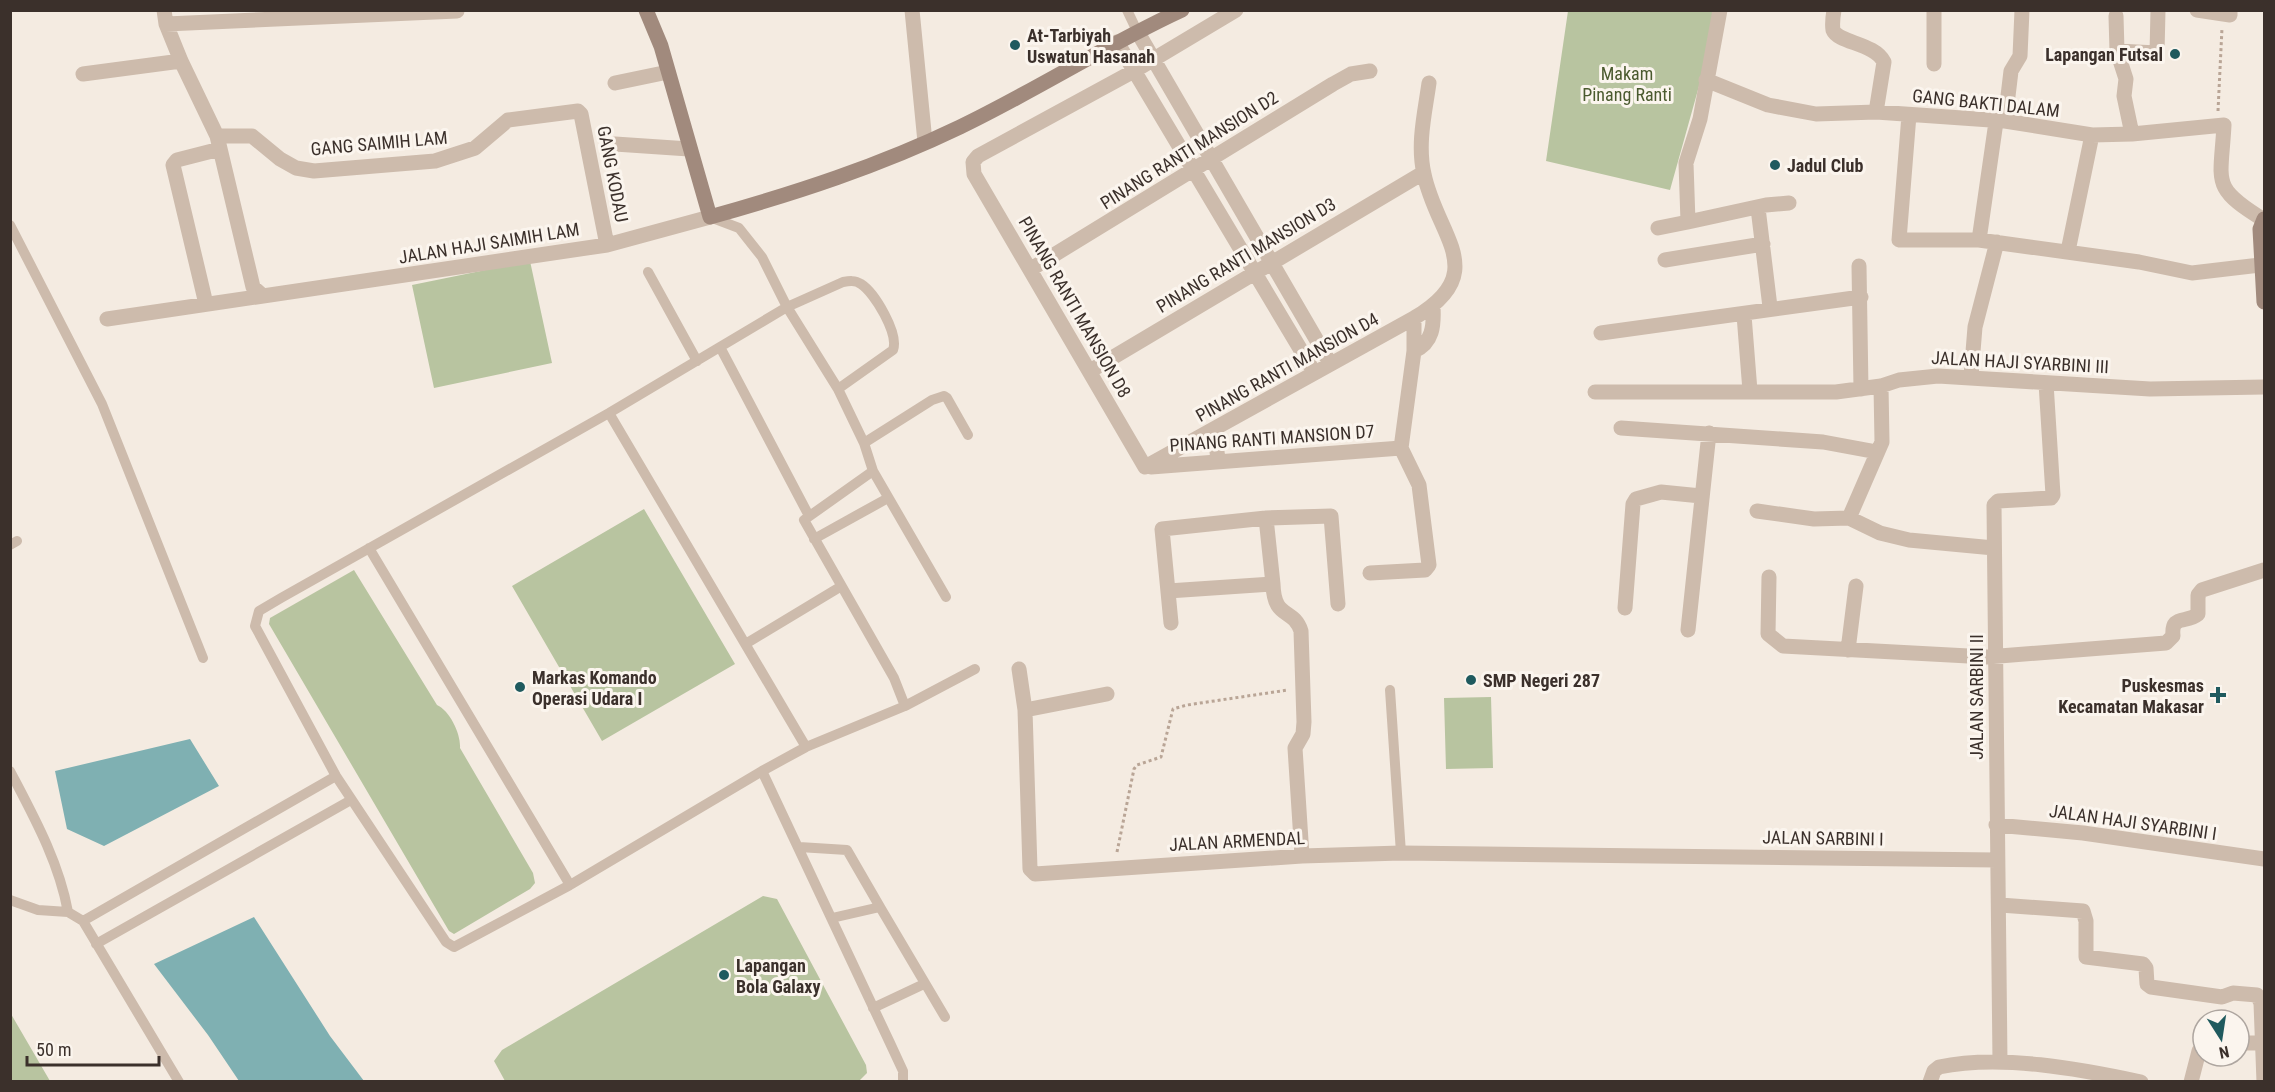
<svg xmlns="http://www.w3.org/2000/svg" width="2275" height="1092" font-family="'Roboto Condensed',sans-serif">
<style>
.green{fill:#b8c4a0}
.water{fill:#7fb0b2}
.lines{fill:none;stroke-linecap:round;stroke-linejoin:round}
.path{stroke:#b9a596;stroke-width:3;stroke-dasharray:3 3;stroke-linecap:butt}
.lane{stroke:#cdbbac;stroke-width:10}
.street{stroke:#cdbbac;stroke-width:15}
.secondary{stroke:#a18a7d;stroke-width:15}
.poi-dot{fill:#1f5a5e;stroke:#fbf5ee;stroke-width:2}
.labels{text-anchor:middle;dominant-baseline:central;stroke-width:6;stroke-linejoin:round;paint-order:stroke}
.poi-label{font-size:18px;font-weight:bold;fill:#3b302b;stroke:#fbf5ee;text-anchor:start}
.park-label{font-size:18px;fill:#4a5a2e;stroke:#fbf5ee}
.street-label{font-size:18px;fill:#3b302b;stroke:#fbf5ee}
</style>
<rect width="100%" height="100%" fill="#f4ebe1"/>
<!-- green -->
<path class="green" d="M1568 11H1720L1670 190 1546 161Z
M530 261 552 363 434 388 412 285Z
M644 509 735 664 602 741 512 586Z
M354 570 437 705C450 711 461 734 460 748L533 873 535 883 530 889 454 934 449 931 269 624 270 618Z
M1491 697 1493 768 1446 769 1444 698Z
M763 896 777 899 866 1065 867 1073 859 1081H505L494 1061 502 1050Z
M11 1014 50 1081H11Z"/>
<!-- water -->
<path class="water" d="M190 739 219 786 104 846 67 829 55 771Z
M254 917 330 1036 364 1081H239L208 1035 154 964Z"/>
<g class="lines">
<!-- path -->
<path class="path" d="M2218 111 2222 28
M1117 852 1134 769 1137 765 1161 757 1173 709 1187 705 1288 690"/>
<!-- lane -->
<path class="lane" d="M1127 10 1137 31
M710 217 739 228 762 257 787 307 838 389 864 443 873 471 946 597
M10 225 102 404 203 658
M648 272 697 361
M720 347 808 514
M838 389 893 350C899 334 875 293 861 284 855 280 849 281 843 282L787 307 609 413 281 598 259 611 255 626 336 776 446 942 454 947 570 885 762 771 806 747 905 706 975 669
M609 413 806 747
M864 443 932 400 944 396 947 398 968 435
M873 471 804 520 894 678 905 706
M814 539 888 498
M10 545 17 541
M369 548 570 885
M747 643 840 587
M1390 690 1401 853
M10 771C34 817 59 862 68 912
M762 771 890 1043 903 1071V1082
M799 847 847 850 880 907
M10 900 38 910 68 912 83 921 179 1082
M832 918 880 907 945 1017
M83 921 336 776
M96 944 351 800
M873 1008 924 984"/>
<!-- street -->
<path class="street" d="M164 10 166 24 181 61 217 136 253 287 263 296 607 245 710 217
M912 10 925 142
M1720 10 1700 119 1686 163 1688 222 1766 205 1789 203
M1834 10C1833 16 1832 24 1833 30 1838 43 1875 43 1884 62L1876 112
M2197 10 2230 15V10
M2116 16 2117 51 2126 79 2124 96 2132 134
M166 24 457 11
M1137 31 1330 363
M1117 42 1314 372
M2117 51 2157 53 2158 10
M1934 64V10
M83 74 181 61
M1706 80 1768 105 1816 114 1876 112 2005 121 2092 135 2132 134 2224 125C2221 183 2210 187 2264 220
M615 83 668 72
M1909 115 1899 240H1979L2139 262 2192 273 2260 265
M2005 121 2011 71 2020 56 2022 10
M217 136H252L280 159 296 168 314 171 435 161 475 148 508 120 578 111 581 114 607 245
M615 144 689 149
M1758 208 1770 307
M1658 228 1688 222
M1979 240 1996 122
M2068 251 2092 135
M1665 260 1763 244
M1859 266 1861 389
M1031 269 1333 84 1351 74 1370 71
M206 304 173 165 177 160 220 149
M1744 315 1750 391
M107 319 263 296
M1601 333 1861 297
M1414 351C1433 343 1434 325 1433 307
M1090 371 1423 173
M1971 376 1975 327 1997 242
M1595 392H1836L1881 386 1899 380 1938 376 2150 389 2264 387
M1621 428 1823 442 1877 452
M1215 430 1218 462
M1401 448 1414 351V318
M1145 467 974 174 973 162 978 156 1134 71 1236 10
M1145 467 1414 318C1492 272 1437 237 1424 174 1417 144 1425 112 1429 83
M1151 467 1401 448
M1757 511 1814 519 1849 518 1880 533 1909 540 1994 548
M1849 518 1882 442 1881 386
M1370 573 1425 570 1429 565 1419 485 1401 448
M1769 577 1768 634 1783 646 1987 657 2166 643 2173 636C2171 614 2186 624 2198 614V595L2202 590 2264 570
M1273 584C1274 620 1293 607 1301 631L1304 722 1303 734 1295 748 1302 856
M1168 591 1273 584 1266 518
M1625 608 1633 504 1636 499 1661 492 1701 496
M1171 623 1162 529 1266 518 1331 516 1338 604
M1688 630 1709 433
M1848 650 1856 586
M1019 669 1025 710 1030 869 1035 874 1302 856 1401 853 1997 860
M1025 710 1107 694
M1996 825 2083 833 2264 859
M2000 905 2083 911 2086 921V957L2143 964 2146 968 2147 984 2151 987 2222 997 2233 993 2257 995 2261 1003 2264 1082
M2239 1043H2264
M2000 1062 1994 505 1998 501 2051 498 2053 495 2046 383
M1930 1082 1934 1071 1939 1067C2001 1054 2080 1069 2141 1082
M2191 1082 2199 1051 2203 1047"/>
<!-- secondary -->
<path class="secondary" d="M646 10 661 46 710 217C796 193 879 166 960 127 1035 91 1106 45 1182 10
M2264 219 2260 229 2264 302"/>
</g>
<!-- markers -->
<g class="poi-dot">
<circle cx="1015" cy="45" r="6"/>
<circle cx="2175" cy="54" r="6"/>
<circle cx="1775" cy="165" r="6"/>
<circle cx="1471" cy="680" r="6"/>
<circle cx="520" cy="687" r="6"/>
<path d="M2215 686h6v6h6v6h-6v6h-6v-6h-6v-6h6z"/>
<circle cx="724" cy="975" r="6"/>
</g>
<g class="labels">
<!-- poi labels -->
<g class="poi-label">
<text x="1027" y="35">At-Tarbiyah<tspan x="1027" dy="21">Uswatun Hasanah</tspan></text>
<text x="2163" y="54" text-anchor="end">Lapangan Futsal</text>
<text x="1787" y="165">Jadul Club</text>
<text x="532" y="677">Markas Komando<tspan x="532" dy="21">Operasi Udara I</tspan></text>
<text x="1483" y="680">SMP Negeri 287</text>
<text x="2204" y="685" text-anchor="end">Puskesmas<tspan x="2204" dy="21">Kecamatan Makasar</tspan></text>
<text x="736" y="965">Lapangan<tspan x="736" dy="21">Bola Galaxy</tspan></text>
</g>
<!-- park labels -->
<g class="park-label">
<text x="1627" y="73">Makam<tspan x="1627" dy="21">Pinang Ranti</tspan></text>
</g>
<!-- street labels -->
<g class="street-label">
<text transform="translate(1986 103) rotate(6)">GANG BAKTI DALAM</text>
<text transform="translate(379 143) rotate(-5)">GANG SAIMIH LAM</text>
<text transform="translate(1189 150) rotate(-32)">PINANG RANTI MANSION D2</text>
<text transform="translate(613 174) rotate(79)">GANG KODAU</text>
<text transform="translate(489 243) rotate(-9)">JALAN HAJI SAIMIH LAM</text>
<text transform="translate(1246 255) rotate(-31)">PINANG RANTI MANSION D3</text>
<text transform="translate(1075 307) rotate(60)">PINANG RANTI MANSION D8</text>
<text transform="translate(2020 362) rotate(3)">JALAN HAJI SYARBINI III</text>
<text transform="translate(1287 367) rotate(-29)">PINANG RANTI MANSION D4</text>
<text transform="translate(1272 438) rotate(-4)">PINANG RANTI MANSION D7</text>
<text transform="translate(1976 697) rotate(-90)">JALAN SARBINI II</text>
<text transform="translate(2133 822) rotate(8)">JALAN HAJI SYARBINI I</text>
<text transform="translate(1823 838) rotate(1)">JALAN SARBINI I</text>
<text transform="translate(1237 841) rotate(-3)">JALAN ARMENDAL</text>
</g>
</g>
<!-- border -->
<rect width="2275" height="1092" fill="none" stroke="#3b302b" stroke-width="24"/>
<!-- north arrow -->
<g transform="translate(2221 1038) rotate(168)"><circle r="28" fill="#fbf5ee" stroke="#aea6a0" stroke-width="1.5"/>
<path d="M0-4.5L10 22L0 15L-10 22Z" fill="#1f5a5e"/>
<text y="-9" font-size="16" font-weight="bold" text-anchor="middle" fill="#3b302b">N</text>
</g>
<!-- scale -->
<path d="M27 1056v9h132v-9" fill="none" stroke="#3b302b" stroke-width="3"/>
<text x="36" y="1056" font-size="18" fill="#3b302b" stroke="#fbf5ee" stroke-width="4.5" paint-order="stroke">50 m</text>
</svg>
